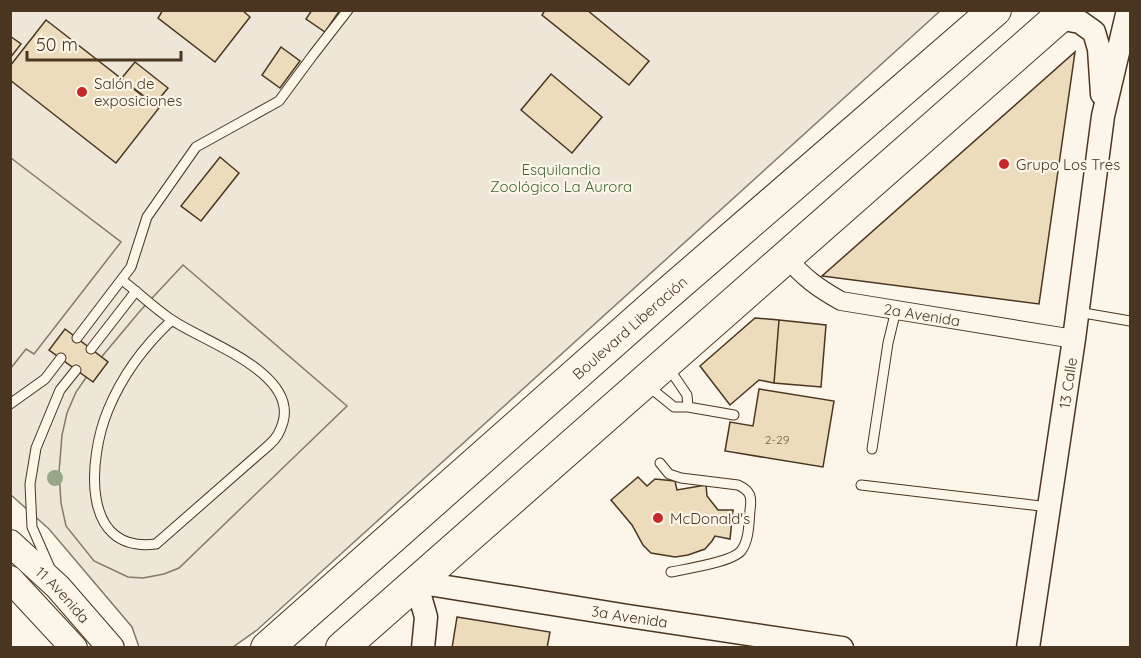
<svg xmlns="http://www.w3.org/2000/svg" width="1141" height="658" font-family="Quicksand,sans-serif">
<style>
.green{fill:#ede6d9;stroke:#887966;stroke-width:1.5}
.parking{fill:#ede7d9;stroke:#887966;stroke-width:1.5}
.building{fill:#ecdcbc;stroke:#4a3520;stroke-width:1.5}
.lines{fill:none;stroke-linecap:round;stroke-linejoin:round}
.service-casing{stroke:#4a3520;stroke-width:11}
.minor-casing{stroke:#4a3520;stroke-width:20}
.tertiary-casing{stroke:#4a3520;stroke-width:25}
.secondary-casing{stroke:#4a3520;stroke-width:28}
.trunk-casing{stroke:#4a3520;stroke-width:34}
.service{stroke:#fbf6e9;stroke-width:9}
.minor{stroke:#fbf6e9;stroke-width:18}
.tertiary{stroke:#fbf6e9;stroke-width:22}
.secondary{stroke:#fbf6e9;stroke-width:26}
.trunk{stroke:#fbf6e9;stroke-width:32}
.tree{fill:#96a887}
.poi-dot{fill:#c62828;stroke:#fbf6e9;stroke-width:2}
.labels{text-anchor:middle;dominant-baseline:central;stroke-width:4.5;stroke-linejoin:round;paint-order:stroke}
.number-label{font-size:12px;fill:#725f47}
.poi-label{font-size:15px;fill:#4a3520;stroke:#fbf6e9;text-anchor:start}
.park-label{font-size:15px;fill:#436837;stroke:#fbf6e9}
.street-label{font-size:15px;fill:#4a3520;stroke:#fbf6e9}
</style>
<rect width="100%" height="100%" fill="#fbf6e9"/>
<!-- green -->
<path class="green" d="M11 11H940L257 630 233 647H139L132 627 49 529 11 495Z"/>
<!-- parking -->
<path class="parking" d="M11 158 121 242 34 354 26 349 11 368Z
M183 265 347 406 179 568 164 574 143 578 128 577 94 561 66 526 61 503 59 472 62 435 67 413 76 392 94 366 140 311Z"/>
<!-- building -->
<path class="building" d="M163 10H242L250 17 215 62 158 18Z
M312 10H340L325 32 306 19Z
M545 10H587L649 61 629 85 542 15Z
M46 20 159 108 116 163 10 80V66Z
M10 36 21 44 10 58Z
M281 47 300 61 280 88 262 75Z
M1075 52 1039 304 822 276Z
M135 62 168 88 154 105 121 79Z
M551 74 602 117 572 153 521 110Z
M220 157 239 173 201 221 181 206Z
M755 318 779 320 774 383 759 380 730 405 700 366Z
M779 320 826 325 821 387 774 383Z
M65 329 108 362 93 382 49 350Z
M759 389 834 401 823 467 725 451 730 422 753 426Z
M638 477 647 486 655 479 675 481 677 490 706 485 707 496 718 510H733L730 539 715 536 712 541 705 549 688 555 675 557 651 553 643 545 632 525 611 500Z
M457 617 550 632 547 648H452Z"/>
<g class="lines">
<!-- service casing -->
<g class="service-casing">
<path id="service" d="M122 280C139 293 155 309 172 320 204 342 297 372 283 422 280 432 277 438 269 445L156 544C79 554 89 456 108 410 122 376 145 345 172 320
M1078 312 1130 321
M77 338 131 267 147 217 196 147 279 101 313 55 348 10
M91 349 136 291
M668 367 687 395 688 407
M648 386 674 407H688L734 415
M10 404 45 379 61 358
M872 449 888 343 896 310
M660 463 669 474 681 478 738 485C751 491 752 497 750 510 749 523 749 541 741 551 732 562 686 569 671 572
M861 485 1049 507
M50 568 32 527 30 484 36 448 60 390 76 370"/>
</g>
<!-- minor casing -->
<g class="minor-casing">
<g id="minor">
<path id="s1" d="M786 257C804 278 818 288 841 301L1074 339"/>
</g>
</g>
<!-- tertiary casing -->
<g class="tertiary-casing">
<g id="tertiary">
<path d="M1058 18 1080 22 1094 32 1099 49 1102 94"/>
<path id="s2" d="M423 648 426 617 416 582 628 616 842 648"/>
<path id="s3" d="M1028 648 1074 339 1103 116 1128 10"/>
</g>
</g>
<!-- secondary casing -->
<g class="secondary-casing">
<g id="secondary">
<path id="s4" d="M10 543 58 587 111 648"/>
<path d="M10 579 74 648"/>
</g>
</g>
<!-- trunk casing -->
<g class="trunk-casing">
<g id="trunk">
<path id="s5" d="M267 648 659 301 995 10"/>
<path d="M342 648 1067 10"/>
</g>
</g>
<!-- service -->
<use href="#service" class="service"/>
<!-- minor -->
<use href="#minor" class="minor"/>
<!-- tertiary -->
<use href="#tertiary" class="tertiary"/>
<!-- secondary -->
<use href="#secondary" class="secondary"/>
<!-- trunk -->
<use href="#trunk" class="trunk"/>
</g>
<!-- trees -->
<circle class="tree" cx="55" cy="478" r="8"/>
<!-- markers -->
<g class="poi-dot">
<circle cx="82" cy="92" r="6"/>
<circle cx="1004" cy="164" r="6"/>
<circle cx="658" cy="518" r="6"/>
</g>
<g class="labels">
<!-- number labels -->
<g class="number-label">
<text x="777" y="439">2-29</text>
</g>
<!-- poi labels -->
<g class="poi-label">
<text x="94" y="83">Salón de<tspan x="94" dy="17">exposiciones</tspan></text>
<text x="1016" y="164">Grupo Los Tres</text>
<text x="670" y="518">McDonald's</text>
</g>
<!-- park labels -->
<g class="park-label">
<text x="561" y="169">Esquilandia<tspan x="561" dy="17">Zoológico La Aurora</tspan></text>
</g>
<!-- street labels -->
<g class="street-label">
<text stroke="none"><textPath href="#s1" startOffset="153">2a Avenida</textPath></text>
<text stroke="none"><textPath href="#s5" startOffset="484">Boulevard Liberación</textPath></text>
<text stroke="none"><textPath href="#s3" startOffset="268">13 Calle</textPath></text>
<text stroke="none"><textPath href="#s4" startOffset="74">11 Avenida</textPath></text>
<text stroke="none"><textPath href="#s2" startOffset="284">3a Avenida</textPath></text>
</g>
</g>
<!-- border -->
<rect width="1141" height="658" fill="none" stroke="#4a3520" stroke-width="24"/>
<!-- scale -->
<path d="M27 51v9h154v-9" fill="none" stroke="#4a3520" stroke-width="3"/>
<text x="36" y="51" font-size="18" fill="#4a3520" stroke="#fbf6e9" stroke-width="4.5" paint-order="stroke">50 m</text>
</svg>
